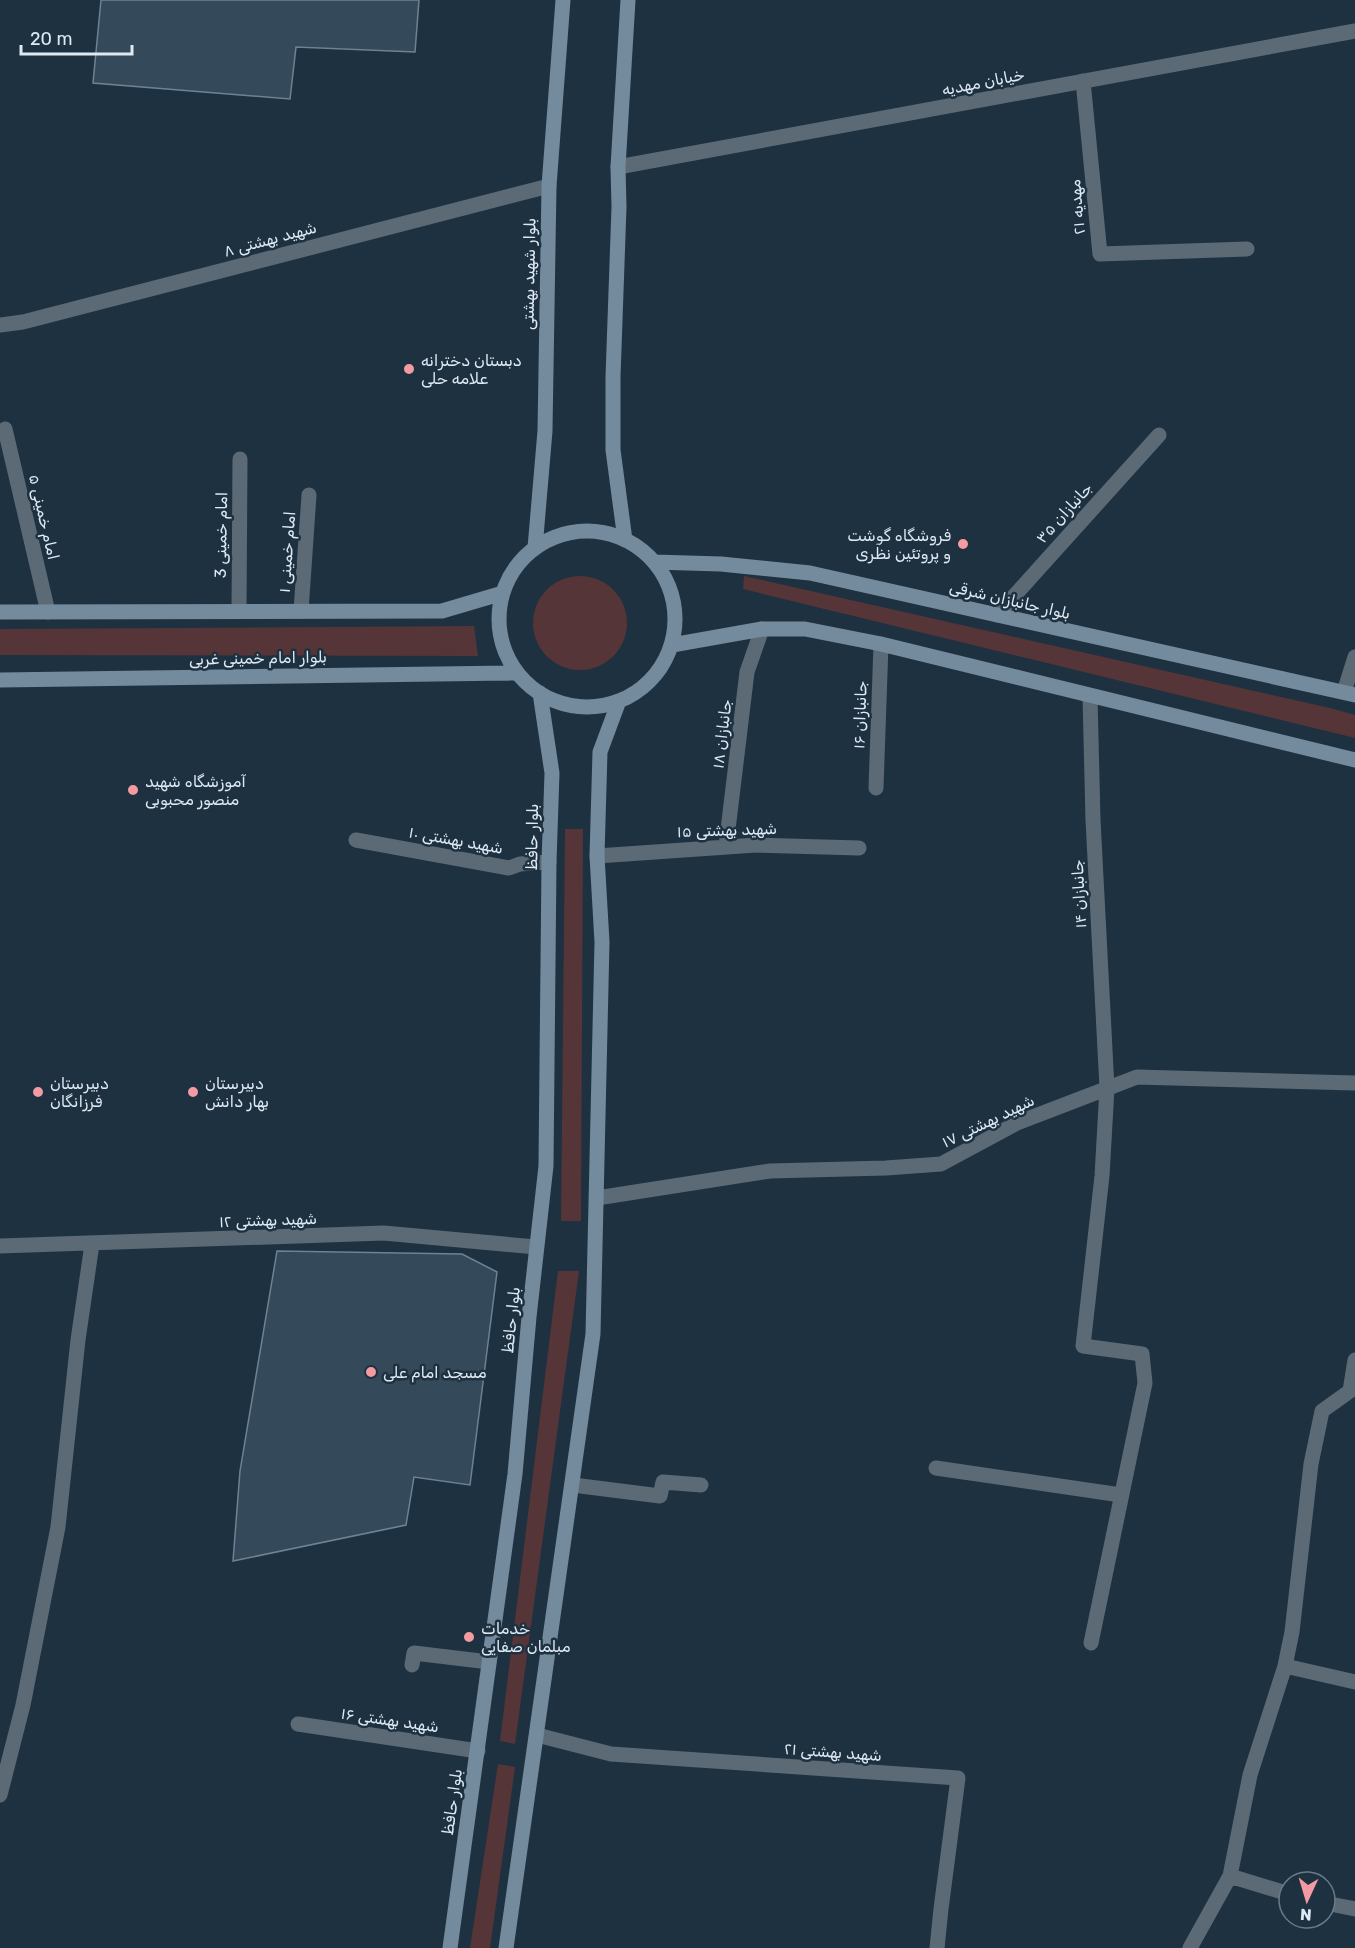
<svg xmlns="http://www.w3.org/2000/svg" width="1355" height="1948" font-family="Rubik,'Noto Sans Arabic',sans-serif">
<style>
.green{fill:#553537}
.building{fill:#344959;stroke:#6d8395;stroke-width:1.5}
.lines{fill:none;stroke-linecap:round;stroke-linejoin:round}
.minor{stroke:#5c6a76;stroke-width:15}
.tertiary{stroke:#5c6a76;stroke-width:15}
.secondary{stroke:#748b9d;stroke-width:15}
.poi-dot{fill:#f49aa2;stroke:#1e3141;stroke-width:2}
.labels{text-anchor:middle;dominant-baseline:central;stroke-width:5;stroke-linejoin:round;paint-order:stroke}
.street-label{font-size:16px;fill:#dde9f3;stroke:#1e3141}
.poi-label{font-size:16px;fill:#dde9f3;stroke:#1e3141;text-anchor:start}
</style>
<rect width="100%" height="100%" fill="#1e3141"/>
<!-- green -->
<path class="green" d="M744 576 1330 708 1355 715V738L743 589Z
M533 623a47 47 0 1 1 94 0a47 47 0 1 1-94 0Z
M474 626 478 656 0 655V629Z
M565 829H583L581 1221H561Z
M558 1271H579L515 1744 500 1741Z
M498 1764 515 1767 490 1948H470Z"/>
<!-- building -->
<path class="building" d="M101 0H419L415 52 296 47 290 99 93 83Z
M277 1251 462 1254 497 1272 470 1485 414 1477 406 1525 233 1561 240 1471Z"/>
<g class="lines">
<!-- minor -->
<path class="minor" d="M1083 81 1100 254 1247 249
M0 325 23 322 549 186
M5 429 48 612
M239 611 240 459
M301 611 309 495
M997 615 1159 435
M1344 692 1355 657
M1090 697 1093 820 1107 1088 1102 1176 1083 1346 1142 1354 1145 1383 1091 1643
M876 788 881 644
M356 840 509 868 520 864 549 862
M726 846 747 672 762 629
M597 856 756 845 859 848
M597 1198 770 1171 886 1168 941 1164 1017 1123 1137 1077 1355 1083
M0 1246 384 1233 536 1247
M936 1468 1121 1495
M573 1485 660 1496 663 1482 701 1485
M412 1665 414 1653 489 1662
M1285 1666 1355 1682
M298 1724 478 1751
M537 1735 611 1754 958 1778 941 1909 937 1948
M0 1795 23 1705 58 1527 78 1340 92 1244
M1230 1876 1289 1894
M1325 1903 1355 1909
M1190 1948 1230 1876 1250 1775 1285 1666 1292 1632 1311 1464 1322 1411 1350 1391 1355 1360"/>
<!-- tertiary -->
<path class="tertiary" d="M618 167 1355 31"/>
<!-- secondary -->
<path class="secondary" d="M499 619a88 88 0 1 1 176 0a88 88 0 1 1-176 0Z
M625 540 613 450V377L619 207 618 167 628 0
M535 548 545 431 549 186 563 0
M654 562 721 564 810 573 1355 695
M0 612 442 611 503 593
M672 645 762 629H805L881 644 1355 760
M0 680 517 673
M450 1948 515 1474 529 1317 546 1166 549 862 552 773 540 693
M506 1948 593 1334 602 942 597 856 600 752 619 701"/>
</g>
<!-- markers -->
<g class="poi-dot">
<circle cx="409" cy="369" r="6"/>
<circle cx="963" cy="544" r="6"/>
<circle cx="133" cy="790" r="6"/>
<circle cx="38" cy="1092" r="6"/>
<circle cx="193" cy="1092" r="6"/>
<circle cx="371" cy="1372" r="6"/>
<circle cx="469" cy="1637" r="6"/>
</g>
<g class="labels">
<!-- street labels -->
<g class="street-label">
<text transform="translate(983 82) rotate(-11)">خیابان مهدیه</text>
<text transform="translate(1077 207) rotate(-95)">مهدیه ۲۱</text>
<text transform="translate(270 239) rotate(-15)">شهید بهشتی ۸</text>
<text transform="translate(529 274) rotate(-89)">بلوار شهید بهشتی</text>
<text transform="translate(1064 513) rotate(-48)">جانبازان ۳۵</text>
<text transform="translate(44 517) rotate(77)">امام خمینی ۵</text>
<text transform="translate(221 535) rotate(-89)">امام خمینی 3</text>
<text transform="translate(287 552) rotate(-86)">امام خمینی ۱</text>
<text transform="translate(1010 600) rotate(13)">بلوار جانبازان شرقی</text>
<text transform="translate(258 658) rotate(-1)">بلوار امام خمینی غربی</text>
<text transform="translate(860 715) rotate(-88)">جانبازان ۱۶</text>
<text transform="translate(722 734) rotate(-83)">جانبازان ۱۸</text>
<text transform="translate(727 830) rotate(-2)">شهید بهشتی ۱۵</text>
<text transform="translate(532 837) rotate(-89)">بلوار حافظ</text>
<text transform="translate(456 840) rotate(10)">شهید بهشتی ۱۰</text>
<text transform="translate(1079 894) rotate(-93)">جانبازان ۱۴</text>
<text transform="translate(988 1121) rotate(-26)">شهید بهشتی ۱۷</text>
<text transform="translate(268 1220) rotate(-2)">شهید بهشتی ۱۲</text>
<text transform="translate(511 1320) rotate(-84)">بلوار حافظ</text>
<text transform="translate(390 1720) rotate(8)">شهید بهشتی ۱۶</text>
<text transform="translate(833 1752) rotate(4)">شهید بهشتی ۲۱</text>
<text transform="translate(452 1802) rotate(-82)">بلوار حافظ</text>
</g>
<!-- poi labels -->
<g class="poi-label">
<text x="421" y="360">دبستان دخترانه<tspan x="421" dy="18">علامه حلی</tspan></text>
<text x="951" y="535" text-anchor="end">فروشگاه گوشت<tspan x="951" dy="18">و پروتئین نظری</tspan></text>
<text x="145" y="781">آموزشگاه شهید<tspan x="145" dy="18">منصور محبوبی</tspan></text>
<text x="50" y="1083">دبیرستان<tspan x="50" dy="18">فرزانگان</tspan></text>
<text x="205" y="1083">دبیرستان<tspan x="205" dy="18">بهار دانش</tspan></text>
<text x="383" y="1372">مسجد امام علی</text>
<text x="481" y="1628">خدمات<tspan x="481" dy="18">مبلمان صفایی</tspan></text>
</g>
</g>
<!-- north arrow -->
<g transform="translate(1307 1900) rotate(184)"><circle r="28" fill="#1e3141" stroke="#6a7b88" stroke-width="1.5"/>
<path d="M0-4.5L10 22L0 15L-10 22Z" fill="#f49aa2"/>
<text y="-9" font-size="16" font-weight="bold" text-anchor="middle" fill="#dde9f3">N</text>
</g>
<!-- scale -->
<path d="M21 45v9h111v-9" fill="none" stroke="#dde9f3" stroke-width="3"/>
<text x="30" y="45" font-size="18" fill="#dde9f3" stroke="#1e3141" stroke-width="4.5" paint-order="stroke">20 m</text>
</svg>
